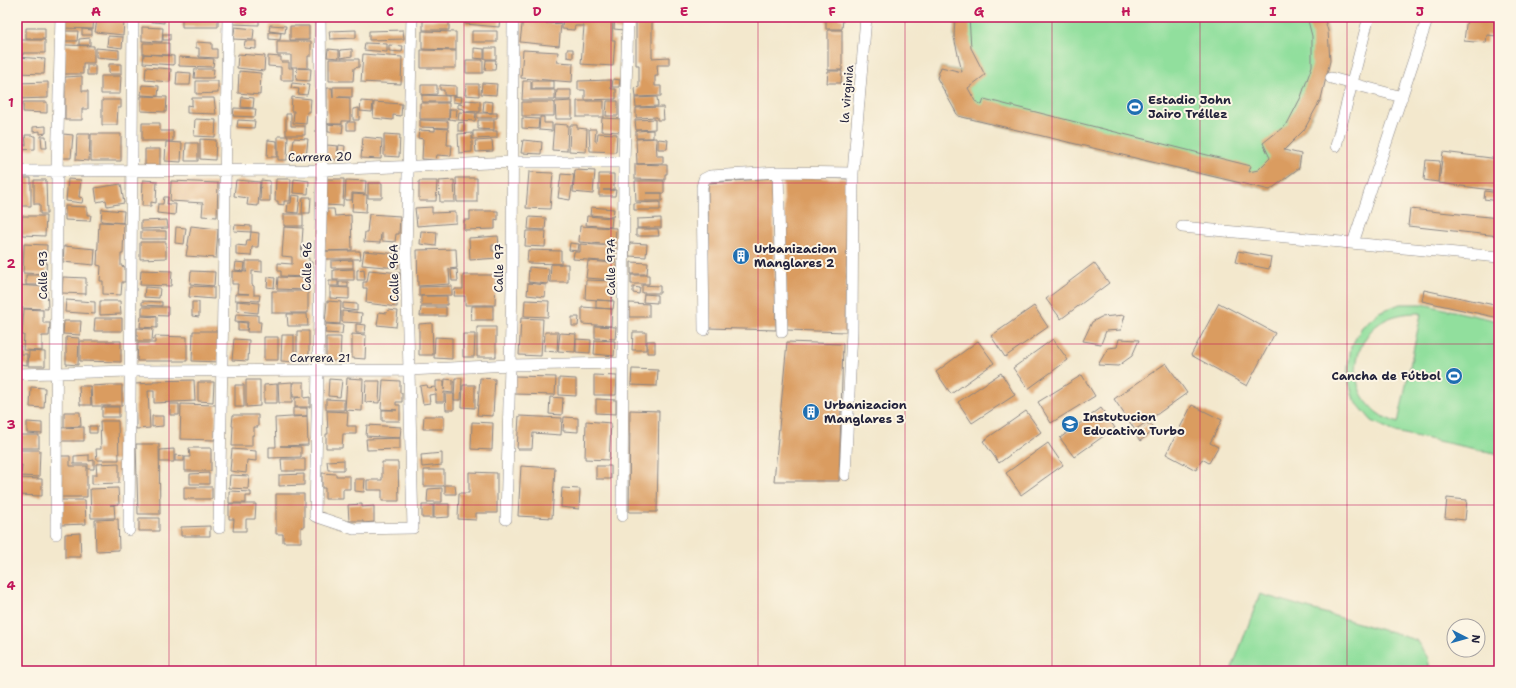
<svg xmlns="http://www.w3.org/2000/svg" width="1516" height="688" font-family="'Shantell Sans',sans-serif">
<style>
.green{fill:#91df9d;stroke:#5a806c;fill-rule:evenodd}
.building{fill:#da9c61}
.lines{fill:none;stroke-linecap:round;stroke-linejoin:round}
.minor-casing{stroke:#8a8584;stroke-width:12}
.minor{stroke:#fff;stroke-width:11}
.grid{fill:none;stroke:#c2185b;stroke-width:1;stroke-opacity:0.55}
.labels{text-anchor:middle;dominant-baseline:central;stroke-width:4;stroke-linejoin:round;paint-order:stroke}
.street-label{font-size:12px;fill:#22223b;stroke:#fcf5e5}
.poi-label{font-size:12px;font-weight:bold;fill:#22223b;stroke:#fcf5e5;text-anchor:start}
.neatline{fill:none;stroke:#c2185b;stroke-width:1.5}
.grid-label{font-size:13px;text-anchor:middle;font-weight:bold;fill:#c2185b}
</style>
<rect width="100%" height="100%" fill="#fcf5e5"/>
<filter id="ink" filterUnits="userSpaceOnUse"><feTurbulence type="fractalNoise" baseFrequency=".025" numOctaves="2"/><feDisplacementMap in="SourceGraphic" scale="8" xChannelSelector="R" yChannelSelector="G"/><feConvolveMatrix kernelMatrix="1 2 1 2 8 2 1 2 1" color-interpolation-filters="sRGB"/></filter>
<filter id="wash" filterUnits="userSpaceOnUse"><feTurbulence type="fractalNoise" baseFrequency=".012" numOctaves="4" result="noise"/><feDisplacementMap in="SourceGraphic" scale="16" xChannelSelector="R" yChannelSelector="G"/><feGaussianBlur stdDeviation="0.9" result="paint"/><feColorMatrix in="noise" values="0 0 0 0 0 0 0 0 0 0 0 0 0 0 0 0 0 1.4 0 .05"/><feComposite in="paint" operator="in"/></filter>
<g filter="url(#wash)">
<rect width="100%" height="100%" fill="#f3e8cd"/>
<!-- green -->
<path class="green" d="M955 17H1324L1328 31 1321 99 1304 130 1284 150 1301 154 1299 168 1270 190 958 116 937 78 941 67 962 71 954 37Z
M1400 304H1422L1499 321V454L1395 432 1372 421 1354 400 1347 374 1351 347 1362 327 1379 312ZM1421 313V314L1398 423C1391 420 1382 417 1376 412 1372 408 1365 401 1362 395 1349 370 1359 333 1385 320 1397 314 1408 313 1421 313Z
M1260 594 1416 640 1428 658 1430 671H1231Z"/>
<g id="blocks">
<!-- building -->
<path class="building" d="M65 17H94L93 29 65 28Z
M145 17H164V23L145 21Z
M182 17H218V27H182Z
M233 17H259V25L233 24Z
M466 17H500L499 27 465 24Z
M523 17H547L546 23 561 24 559 46 520 42Z
M548 17H561L560 23 547 21Z
M563 17H613L612 40H615L613 66 581 64 584 26H575L574 30 562 29Z
M615 17 625 18 624 30 614 29Z
M636 17H652V58L669 57V65H657L658 76H655V86H661V96L636 97 635 88 639 87V65H636Z
M826 17H839V19H843L842 29H826Z
M955 17H969L971 48 985 75 968 88 975 101 982 105 984 99 1251 166 1249 172 1258 170 1270 158 1263 143 1287 124 1301 97 1312 66V36L1307 17H1324L1328 31 1330 61 1321 99 1304 130 1284 150 1301 154 1299 168 1270 190 958 116 937 78 941 67 962 72 954 37Z
M1467 17H1499L1497 36 1487 35 1486 43 1464 41Z
M97 19 124 22 123 35 95 32Z
M423 20H449V30H423Z
M270 25 286 26 285 33 269 31Z
M290 26H309V40H290Z
M142 27 163 28 162 42 142 41Z
M235 27 254 29 253 40 233 39Z
M26 28H45V39H26Z
M82 29 92 30V35H82Z
M356 30V38L330 39 329 31Z
M403 30 404 39 369 40V31Z
M828 30H842V70H828Z
M65 31H78L77 41H65Z
M422 31 456 32V50L422 49Z
M472 31H497V42H472Z
M269 32 281 33 280 40 269 39Z
M163 34H170V40H163Z
M108 36 123 37 122 48 107 46Z
M90 38V45H79V39Z
M17 40H45V53H23V56H17Z
M245 41H256V49L244 48Z
M277 41H311V56H308V68H298L311 69 310 81 296 80 297 67H291V55H277Z
M196 42 212 43V49H217V58L199 57V48H196Z
M143 43H169V55L143 54Z
M365 43 387 44V52L364 50Z
M65 45 94 46V63H83V74H64Z
M389 45 403 46 402 52 389 51Z
M96 48 119 50V59L96 57Z
M474 48 484 49V59L474 58Z
M485 48H496V59H485Z
M328 49 339 50V58L327 57Z
M352 49V56L341 58 340 50Z
M567 49H573V58L567 57Z
M421 50 456 51V68H421Z
M523 50 558 52 557 62 573 63 572 82 521 78Z
M144 54 174 56V65L143 63Z
M238 54 265 56 264 71 237 68Z
M363 54 402 57 401 84 361 82Z
M268 56 281 57V62H289V68H293V80H281V67L268 66Z
M17 57 45 59 44 74 17 73Z
M179 57 214 59 213 67 179 66Z
M329 59H359V67L354 68 353 81H329Z
M466 60H483V73H466Z
M486 60H496L495 70H485Z
M109 64H121V74H109Z
M87 65H95V75H87Z
M146 67 171 69 170 82 145 80Z
M195 69H214L213 78H194Z
M239 71 261 73 260 95 238 93Z
M828 71H842L841 83H827Z
M177 72 191 73 190 85H176Z
M82 76V91H88V109H82V120H65V77Z
M101 76H121L120 94H101Z
M613 79 620 80 619 87H612Z
M611 80V89H616V99L585 100V90H578V81Z
M196 81H218V93L196 94Z
M523 81H531V90H555V100H522Z
M532 81H554V89H532Z
M48 82V98L17 99V83Z
M292 83 309 85 307 95 298 94 299 89 291 88Z
M482 83 497 84 496 95 481 94Z
M466 84H479V96L465 95Z
M142 85 159 86 158 96 141 95Z
M421 85H437V94L421 95Z
M440 85 456 86V96L444 95V90H440Z
M333 87H352V97H337L350 98V121H342V124H327V88H332L333 98Z
M557 90H571V100H556Z
M422 95 449 96V102H422Z
M141 96 167 97 166 112 141 111Z
M453 96 462 97 461 103 453 102Z
M242 97 254 98 253 108 241 107Z
M292 97 311 99 310 112H307L306 124 293 123 294 111H291Z
M657 97 658 106 636 107 635 98Z
M192 98H214L216 114 187 113V105L192 106Z
M102 100H121V108H118L117 125H102Z
M465 100 480 101V112L464 111V109L458 108V104L465 105Z
M361 101 373 102 372 112 360 111Z
M484 101 493 102 492 113 483 112Z
M572 101V119H556L555 102Z
M577 101H604V117H577Z
M607 101H618V116H606Z
M23 102H47V113L23 112Z
M374 102 402 104 401 116 393 115V120L373 118Z
M522 102H554V116H522Z
M420 103H449V119H420Z
M663 107 664 120H657V117L636 118V108Z
M234 108 256 109 255 117 233 116Z
M359 108V120H353V109Z
M450 109H457L456 120 449 119Z
M459 112 476 113 475 121 458 120Z
M477 113H497V118H477Z
M286 114H291V126H305V135H286Z
M540 117H544V123H552V131L539 130Z
M522 118 539 119 538 129 522 128Z
M602 118 623 119 622 132 601 131Z
M195 119 216 120 215 137 194 136Z
M655 119V129L636 130 635 120Z
M238 120 255 121 254 128 237 127Z
M420 120 448 121V128L420 127Z
M478 120H494V130L478 129Z
M347 122H355V130H347Z
M464 122V131H458V123Z
M142 123H160V131H173V141H142Z
M328 124 343 125 342 133 328 132Z
M554 124 568 125 567 151 552 150Z
M570 125H577V128L587 129 586 152 569 151Z
M46 126V133L40 134V131L33 132V127Z
M435 128 448 129 447 145H452L451 156 437 155 436 160 422 159 423 139 418 138 419 130 435 131Z
M589 129H596L595 141H597L598 133 617 134 616 152 590 151Z
M653 130V138H636V131Z
M473 131H497V138L473 139Z
M472 133V152L459 153 458 134Z
M63 134 73 135 71 158H62Z
M77 134H90L89 161 76 160Z
M91 134H121V161H91Z
M384 134 400 135 399 157 384 156Z
M25 135H32L33 136H35V149L18 150V145H26Z
M41 136H46L47 148H42Z
M278 136H288L287 160H278Z
M363 137 382 139 381 159 361 158Z
M294 138 308 139 306 158 292 157Z
M656 138 657 156H663V163L637 164 636 139Z
M200 139 216 140 215 160 200 159Z
M658 139 668 140 667 149H658Z
M268 140 277 141V157H267Z
M492 140 493 151 476 152 475 141Z
M523 140 542 142 541 154 521 153Z
M166 142 182 143 181 162 165 161Z
M186 143H198V161H185Z
M327 145 338 146 337 160 326 159Z
M339 145 345 146 344 154 338 153Z
M145 149H160V166H145Z
M1443 152 1499 159V191L1439 183Z
M1426 160 1440 161 1438 182 1424 180Z
M635 164 667 165V174H665V180L635 179Z
M575 170 595 171 593 194 573 192Z
M529 172 553 173 550 209 526 208Z
M561 174 574 175 570 200 558 198Z
M599 174H614V190H603H616L615 196H599Z
M783 176 848 179 846 332 787 330Z
M17 178H31V206H17Z
M456 178H477V202H457Z
M773 178 776 330 708 328V183Z
M68 179 81 180 79 197 83 198 82 203 66 201Z
M276 179H291L290 201H284V205L278 204V201H275Z
M294 179 309 181 308 194 293 193Z
M326 179H344L343 206 326 205Z
M34 180H46L47 214H40V204H34Z
M143 180 157 181 156 203 151 202V206H142Z
M236 180 260 182 258 206 247 205 248 198 234 196Z
M261 180 270 181V201H260Z
M346 180 366 181 365 194 352 193V200H345Z
M454 180 455 202H440L439 181Z
M171 181 218 183 217 217 202 216 203 203 170 201Z
M419 181H437L436 201H419Z
M635 181H664V193H646H662V201H636Z
M368 183H382V198H368Z
M121 184 124 203 107 206 106 200 97 202 95 188Z
M1485 191 1499 193V201L1484 199Z
M353 194 367 195 366 212 352 211Z
M292 195 300 196 298 213 287 212 288 203H291Z
M164 197H168L167 204H176L175 215 157 213 158 204H163Z
M303 197H311L310 213H302Z
M660 202V210H634V203Z
M65 206 87 207V215H91L90 221 65 220Z
M432 207V213L456 212V223L417 226 415 208Z
M591 207 614 209 613 217 590 215Z
M102 209 124 211 123 223 101 221Z
M327 209H334L335 216 351 215 352 250 325 251V216H327Z
M1410 209 1499 218V236L1408 226Z
M470 211H498V220L495 219V229L464 230V220H470Z
M284 214H303V226H284Z
M369 214 400 216 399 234H396L395 242 382 241V233H381L380 243 364 242 365 232H367Z
M22 216H46L45 236 22 235Z
M587 216 612 218 611 227 586 225Z
M529 217 546 218 545 230 528 229Z
M661 218V228H637V219Z
M167 220 168 228 141 229V221Z
M99 222 124 223 123 254H121V266L125 267V282H122L121 295 103 294V281H100L101 266 97 265Z
M235 225 251 226V232L234 231Z
M191 226 218 229 216 258 186 256Z
M580 226 616 228 615 245 579 242Z
M176 227 186 228 184 244 175 243Z
M284 227 303 228 301 257 309 258V262H312L311 272H306V277L281 276V271H278V263L292 264V257L282 256Z
M636 229H658L659 236H636Z
M141 231H166V239H141Z
M421 231 437 232 436 246 420 244Z
M526 231H546L545 247 525 246Z
M251 232 259 233 258 247H252L251 256 236 255V245L246 246 247 240H250Z
M498 236 499 245H492V251H498V258L470 260 469 238Z
M140 242H166V258L140 259Z
M570 243 579 244 578 251 569 250Z
M630 243 647 244 646 257 629 256Z
M24 244 47 245 46 274 23 273Z
M580 244 616 246 615 262 573 259 574 252H580Z
M64 246 95 249 94 265 63 262Z
M456 249 457 268 449 269 450 284 418 286 417 250Z
M528 250 561 251V264L527 263Z
M325 251H360L361 259H325Z
M364 251 399 254 398 268 362 265Z
M1238 251 1271 257 1269 269 1235 262Z
M353 260V268H331V261Z
M246 261H262V272L252 271V285L254 286V295H260L259 301 235 300V294H249L237 293 238 284H232V271L247 272 246 271Z
M588 261 617 263 616 280 586 278Z
M236 262 245 263 244 271 235 270Z
M631 262 648 263 647 274H631Z
M1094 263 1109 283 1061 319 1046 299Z
M551 264H568V282H550Z
M529 267 549 269 548 284 528 282Z
M354 269V280H333V270Z
M364 269 365 280H357V270Z
M457 269 458 281H452L451 270Z
M141 270 172 271 171 286 140 285Z
M369 270 400 273 397 307 366 303 367 288H363V282H367Z
M191 271 215 272 214 286 190 284Z
M26 275H44V285H26Z
M463 275H496L495 305H465V296H454L455 289H463Z
M631 275H649V284H631Z
M63 277 86 278V294L62 293Z
M268 277 275 278 274 288 267 287Z
M278 277 308 278V290L277 289Z
M586 280 614 281 612 301 585 299Z
M329 281H338V286H329Z
M339 282H348V287H339Z
M528 283 546 285 545 297 527 295Z
M17 285 47 287 48 309 17 308Z
M642 285 660 286V293H642Z
M190 286 214 287V299L189 297Z
M452 286V295L419 296V287Z
M145 287 160 288 159 298 144 297Z
M330 287 349 288V299L330 298Z
M633 287 640 288 639 294 633 293Z
M1424 290 1499 306V318L1422 301Z
M272 291H308V313H272Z
M644 294 657 295V303L643 302Z
M421 296H447V305H421Z
M66 300 95 302V314L65 312Z
M525 300 549 301 548 317 524 316Z
M596 300 614 301 613 309 596 308Z
M100 301H120L121 314 100 315Z
M142 301 162 302V306L142 305Z
M237 301 259 303 258 313 237 311Z
M327 301 341 302 340 324 325 323Z
M192 302H199V317L192 316Z
M343 303 357 304V311L343 309Z
M629 303 649 304V317H629Z
M1219 303 1275 333 1247 386 1191 355Z
M472 306H493V320H471Z
M1034 306 1048 327 1005 357 991 336Z
M142 307H168V316L142 315Z
M421 307H446V316H420Z
M582 307 612 309 611 326 582 324Z
M24 309 43 310V323H50L49 336H42V351L23 350 24 335H22Z
M388 310 398 311 396 327 377 325 379 312 387 313Z
M342 311 362 313 361 323 342 322Z
M236 314 258 315V322H261L260 332H247L248 322 235 321Z
M287 314H307L308 326H288Z
M1125 315 1121 330 1106 331 1101 344 1083 341 1092 322 1101 317Z
M141 316 157 317V328L140 327Z
M572 317H579L578 326H572Z
M95 318H122V331H94Z
M521 318 543 319 541 356 519 355Z
M64 321H81L80 335 63 334Z
M238 322 247 323V330H238Z
M432 323 433 355H419V324Z
M326 324 343 325 342 334 325 333Z
M356 324 366 325 365 333H356Z
M595 326 616 327 615 339 595 338Z
M477 327H496V357H477Z
M137 328 153 329 152 341H137Z
M193 331H219V362L192 361Z
M297 331H309V358L297 359Z
M545 332H558L557 352 544 351Z
M633 332H646V350H632Z
M560 333 576 334 575 352 558 351Z
M352 334 366 335 365 359 352 358Z
M463 334H475L474 357H463Z
M282 335H294V362L281 361Z
M155 336 187 337V361H137L138 343H155Z
M66 337 79 338 78 365 66 364Z
M264 337H278V360H264Z
M326 337H341L340 361H326Z
M435 337 452 338V359L434 358Z
M234 339 249 340 248 361 232 360Z
M576 339 591 340 590 353 576 352Z
M1053 339 1068 360 1028 389 1013 368Z
M1119 339 1139 340 1132 356 1118 366 1098 365 1108 348 1117 347Z
M595 340 615 341 614 356 594 354Z
M80 341H121V362L80 361Z
M647 341H655V353H647Z
M978 341 994 363 951 394 936 372Z
M787 342 843 344 839 481H774Z
M17 346H21L20 354H27V365L20 364V366H17Z
M29 351 45 352V366H28Z
M1166 363 1187 393 1135 430 1114 399Z
M632 369 658 370 657 386 631 385Z
M1001 373 1015 395 972 423 958 402Z
M594 375 617 376 616 395H594Z
M1082 375 1095 396 1051 423 1038 402Z
M514 376 556 377 555 395 514 394Z
M347 378 363 379 362 411 345 410Z
M455 378H462L461 400H454Z
M480 378 495 379 493 416 477 415Z
M559 378 576 379V396L559 395Z
M329 379 342 380 340 397 328 396Z
M445 379 453 380V393L444 392V402H436V394L429 395 430 403 423 404 420 386 427 385 428 388 435 387 436 392V381H444V390Z
M194 380 195 401 154 403V391H148L150 428 136 429 135 384 153 383V381Z
M246 380H260V406L246 407Z
M383 380 400 381V393H402V402H396V405H400V421H382V410H397L381 409Z
M366 381H380L379 403 365 402Z
M198 382H214L213 402 198 401Z
M292 382V403H279L278 383Z
M293 382H304V398L310 397V407H295V398L301 397H293Z
M277 384V403H264V385Z
M108 385H122V406H92L91 386Z
M235 385H244V407H235Z
M463 385H475V408L462 407Z
M79 386H90L91 405H80Z
M31 387 45 388 44 408 30 407Z
M445 394H454V410H446Z
M550 397 563 398 562 415 549 414Z
M326 399 344 400V410H326Z
M596 399 616 400V414L596 413Z
M170 404H179V415H170Z
M181 404 216 405 215 440 180 439Z
M1192 405 1222 420 1210 443 1218 447 1209 463 1202 459 1196 470 1166 454Z
M102 407H119V417H102Z
M293 408H307V416H293Z
M1101 408 1115 428 1074 457 1060 438Z
M630 410 659 411 657 512H629Z
M327 411 348 412 347 426H356V434H343L342 448H326V434H328Z
M1026 411 1041 432 999 463 983 441Z
M64 412H80L81 426 64 427Z
M233 415H258V427H254V435H252V446H232L233 426H232Z
M152 416H163V426L152 427Z
M307 416 308 445 280 446 301 447V457L269 458V447H276L275 418Z
M424 416H444V429H423Z
M519 416 562 418 561 435 533 433 532 449H517Z
M564 417 578 418V432L563 431Z
M100 421H118L119 460H97L96 449H101Z
M586 421 611 423 609 460 585 459Z
M27 422 42 423V434L27 433Z
M472 422 493 423 492 450 471 449Z
M1150 423 1155 430 1140 441 1135 434Z
M367 425 401 427 400 438 366 436Z
M89 426H97V433H89Z
M84 427V441H61L60 428Z
M17 435H39V448H17Z
M400 438V449L367 450 366 439Z
M1048 443 1063 465 1021 495 1006 473Z
M136 444H159L160 514H138Z
M189 448H211V471H185V457H190Z
M174 449V462H160V450Z
M232 449 256 451V461L247 460 246 473 230 471Z
M17 450H40L39 477 21 476 22 465H17Z
M442 453V465L422 467 421 455Z
M89 455V461L94 460V469H88V464H74V456Z
M175 455 184 456V461H175Z
M61 456H70V466H87V497H61Z
M281 459H305V471H282Z
M344 460V470H328L327 461Z
M382 462H398L399 501H382V490H367V480H382Z
M119 463V483L92 484V475H97L96 464Z
M521 466 555 468 552 518 518 516Z
M596 466H611V479H596Z
M424 470H444V486H424Z
M469 472 497 473V513H476V520L458 519 459 493H469Z
M209 473V484H190V474Z
M322 473 336 474V476H350V489H343V499H325V488H322Z
M304 474V485L279 486V475Z
M230 475 249 476 248 489 229 488Z
M17 478 42 479V496L17 495Z
M355 479H365L364 492 355 491Z
M445 485H455L456 494H445Z
M184 487H212V499H184Z
M118 488 119 504 110 505H114L115 518H91L90 489Z
M442 488V502H427L428 489Z
M562 488 580 489 579 509 561 507Z
M229 491 251 492V496H246V503H229Z
M276 494H304V527H301V542H283V534H276Z
M1447 498 1467 500 1465 520 1445 518Z
M61 500H85L86 524 61 525Z
M229 504H256L255 519H246V531H233L234 519H229Z
M362 504V507L374 506V522L363 523V521H349L348 505Z
M434 504H449V517L434 518Z
M422 505H433V518H422Z
M139 518H159V531H139Z
M118 519 119 550 96 551 95 520Z
M210 526V536H181V527Z
M80 533 81 557H65V534Z"/>
</g>
</g>
<g filter="url(#ink)">
<use href="#blocks" fill-opacity="0" stroke="#8a8584" stroke-width="1"/>
<g class="lines">
<!-- minor casing -->
<g class="minor-casing">
<path id="minor" d="M320 17 322 170 315 516 354 529 413 528 406 253 412 17
M1331 78 1402 97
M1336 146 1368 20
M17 171 322 170 513 162H624
M778 172 782 332
M853 173 866 17
M1182 227 1499 257
M1353 243 1428 17
M704 330 702 187 704 179 710 176 778 172 853 173 852 331 845 475
M17 374 131 371 409 370 510 365 624 363
M622 516 624 162 628 17
M506 519 512 287 513 17
M219 528 228 17
M129 530 133 17
M56 534 57 170 61 17"/>
</g>
<!-- minor -->
<use href="#minor" class="minor"/>
</g>
</g>
<!-- grid -->
<path class="grid" d="M169 17V671M316 17V671M464 17V671M611 17V671M758 17V671M905 17V671M1052 17V671M1200 17V671M1347 17V671M17 183H1499M17 344H1499M17 505H1499"/>
<!-- icons -->
<defs>
<g id="stadium-disc" transform="scale(0.9)"><circle r="9.5" fill="#1f6fb2" stroke="#fcf5e5"/><path d="M0-5a6.5 5 0 1 0 0 10a6.5 5 0 1 0 0-10ZM-3.5-1.8h7v3.6h-7Z" fill="#fff"/></g>
<g id="building-disc" transform="scale(0.9)"><circle r="9.5" fill="#1f6fb2" stroke="#fcf5e5"/><path d="M-4-6H4V6H1V3H-1V6H-4ZM-2.5-4.3h1.7v1.8h-1.7ZM.8-4.3h1.7v1.8H.8ZM-2.5-1h1.7V.8h-1.7ZM.8-1h1.7V.8H.8Z" fill="#fff"/></g>
<g id="school-disc" transform="scale(0.9)"><circle r="9.5" fill="#1f6fb2" stroke="#fcf5e5"/><path d="M0-5L7-2L0 1L-7-2ZM-4 1L0 2.5L4 1V4Q0 6-4 4Z" fill="#fff"/></g>
</defs>
<g fill-rule="evenodd">
<use href="#stadium-disc" x="1135" y="107"/>
<use href="#building-disc" x="741" y="256"/>
<use href="#stadium-disc" x="1454" y="376"/>
<use href="#building-disc" x="811" y="412"/>
<use href="#school-disc" x="1070" y="424"/>
</g>
<g class="labels">
<!-- street labels -->
<g class="street-label">
<text transform="translate(847 94) rotate(-85)">la virginia</text>
<text transform="translate(320 157) rotate(-1)">Carrera 20</text>
<text transform="translate(307 266) rotate(-89)">Calle 96</text>
<text transform="translate(611 267) rotate(-90)">Calle 97A</text>
<text transform="translate(499 268) rotate(-89)">Calle 97</text>
<text transform="translate(394 273) rotate(-91)">Calle 96A</text>
<text transform="translate(43 275) rotate(-90)">Calle 93</text>
<text x="320" y="358">Carrera 21</text>
</g>
<!-- poi labels -->
<g class="poi-label">
<text x="1148" y="100">Estadio John<tspan x="1148" dy="14">Jairo Tréllez</tspan></text>
<text x="754" y="249">Urbanizacion<tspan x="754" dy="14">Manglares 2</tspan></text>
<text x="1441" y="376" text-anchor="end">Cancha de Fútbol</text>
<text x="824" y="405">Urbanizacion<tspan x="824" dy="14">Manglares 3</tspan></text>
<text x="1083" y="417">Instutucion<tspan x="1083" dy="14">Educativa Turbo</tspan></text>
</g>
</g>
<!-- margin -->
<rect width="1516" height="688" fill="none" stroke="#fcf5e5" stroke-width="44"/>
<!-- north arrow -->
<g transform="translate(1466 638) rotate(96)"><circle r="19" fill="#fcf5e5" stroke="#a5a1a1"/>
<path d="M0-3L7 15L0 10L-7 15Z" fill="#1f6fb2"/>
<text y="-6" font-size="11" font-weight="bold" text-anchor="middle" fill="#22223b">N</text>
</g>
<rect x="22" y="22" width="1472" height="644" class="neatline"/>
<g class="grid-label">
<text x="96" y="16">A</text>
<text x="243" y="16">B</text>
<text x="390" y="16">C</text>
<text x="537" y="16">D</text>
<text x="684" y="16">E</text>
<text x="832" y="16">F</text>
<text x="979" y="16">G</text>
<text x="1126" y="16">H</text>
<text x="1273" y="16">I</text>
<text x="1420" y="16">J</text>
<text x="11" y="107">1</text>
<text x="11" y="268">2</text>
<text x="11" y="429">3</text>
<text x="11" y="590">4</text>
</g>
</svg>
